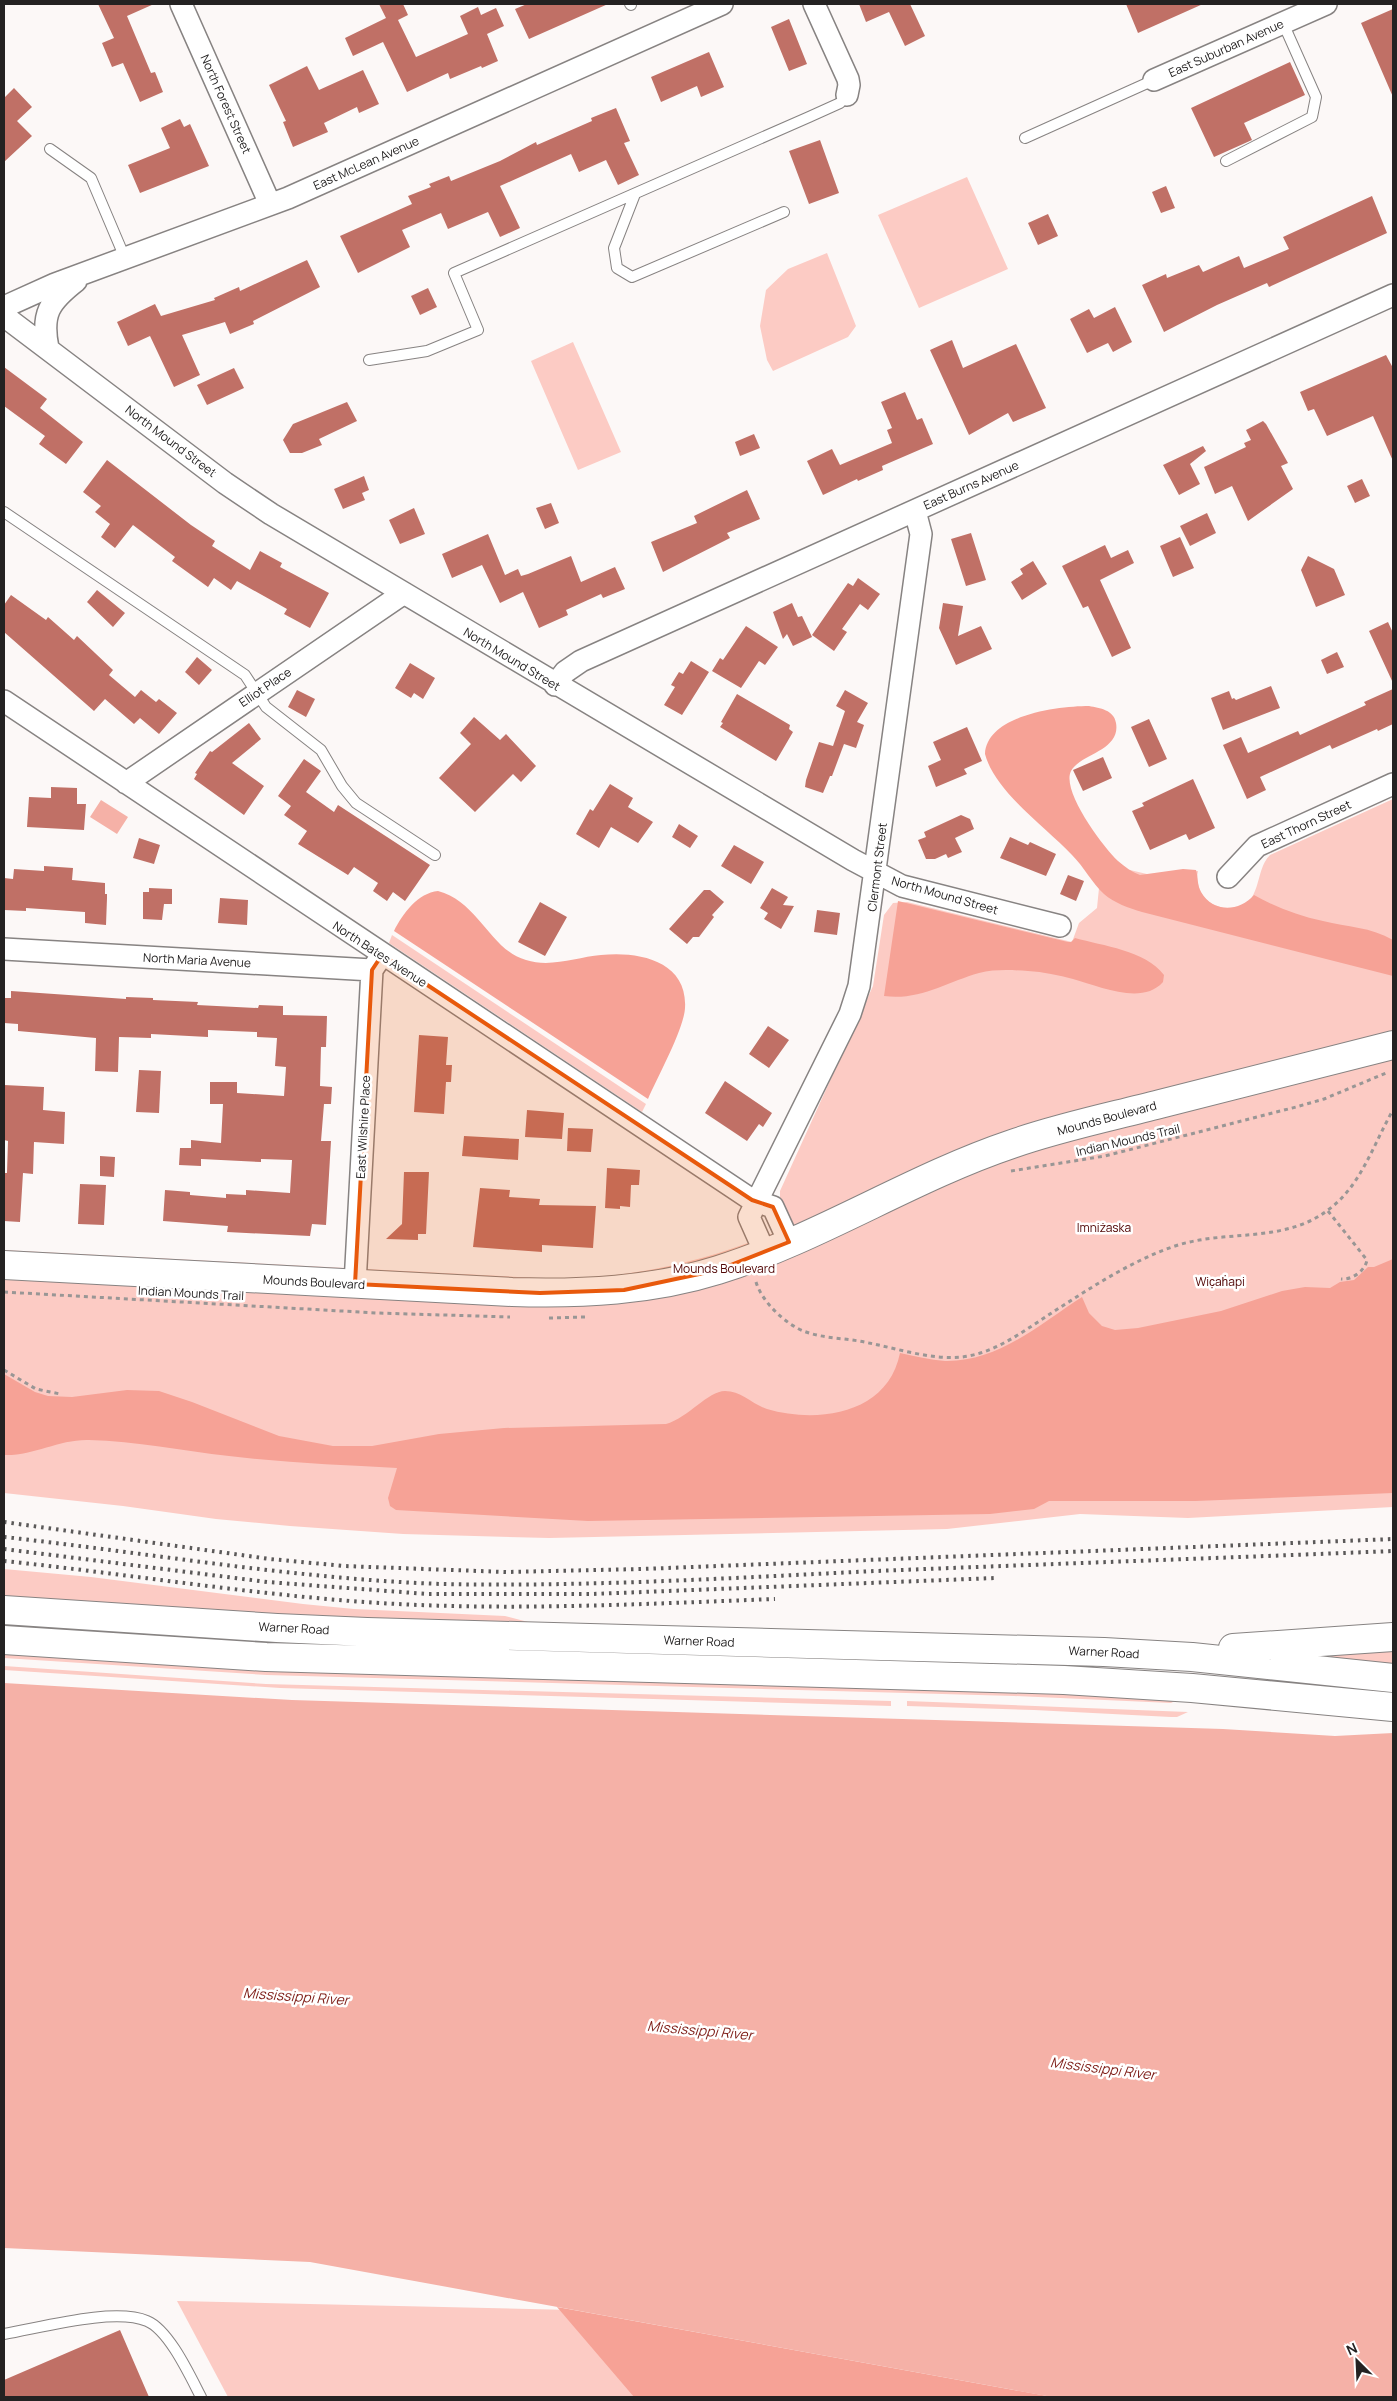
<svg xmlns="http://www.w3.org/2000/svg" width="1397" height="2401" font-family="Manrope,sans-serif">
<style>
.green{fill:#fccbc4}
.forest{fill:#f6a296}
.water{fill:#f5b1a7}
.building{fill:#c07066}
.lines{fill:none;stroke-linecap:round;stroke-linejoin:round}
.lane-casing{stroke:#878382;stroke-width:12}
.street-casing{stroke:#878382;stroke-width:24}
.secondary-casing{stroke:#878382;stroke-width:30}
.highway-casing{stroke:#878382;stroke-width:30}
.path{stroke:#999695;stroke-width:3;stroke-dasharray:4 4;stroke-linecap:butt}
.lane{stroke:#fff;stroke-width:10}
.street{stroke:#fff;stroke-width:21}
.secondary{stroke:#fff;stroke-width:28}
.highway{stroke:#fff;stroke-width:28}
.rail{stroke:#5b5959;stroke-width:4;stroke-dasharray:2.5 5;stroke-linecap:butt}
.marked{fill:#e8590c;fill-opacity:0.2;stroke:#e8590c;stroke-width:4;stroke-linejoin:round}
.labels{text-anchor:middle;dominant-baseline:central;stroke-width:5;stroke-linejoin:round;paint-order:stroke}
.street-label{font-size:12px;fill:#242222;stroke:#fff}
.park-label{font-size:12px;fill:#510605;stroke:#fff}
.water-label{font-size:14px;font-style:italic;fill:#7e1d17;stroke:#fff}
</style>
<rect width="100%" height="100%" fill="#fcf8f7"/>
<!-- green -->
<path class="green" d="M967 177 1008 269 919 308 878 215Z
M827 253 856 326 848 337 773 371 767 360 760 326 766 290 788 269Z
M573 342 621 452 578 470 531 361Z
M1393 799V1507L1188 1518 1080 1514 947 1529 549 1538 403 1534 290 1526 216 1519 123 1506 4 1493V1250L556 1279C643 1277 711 1260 791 1226L780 1198V1191L873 986 884 915 893 903 907 902 1072 942 1079 923 1097 908 1099 888 1130 870 1151 875 1198 871C1196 880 1198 889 1204 897 1210 904 1219 908 1228 908 1264 909 1253 872 1270 855Z
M392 935 646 1104 642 1112 389 943Z
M4 1569 91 1577 303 1604 354 1609 505 1616 532 1623 308 1617 4 1597Z
M4 1623 336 1644 335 1646C225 1642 114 1634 4 1626Z
M1393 1646V1666L1331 1659 1330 1650Z
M4 1653 290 1671 1025 1692 1177 1700 1171 1703 1014 1696 267 1675 4 1658Z
M4 1666 266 1684 891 1701V1706L280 1688 4 1670Z
M907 1701 1188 1712 1177 1717H1171L1034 1710 907 1706Z
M177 2301 572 2310 644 2397H228Z"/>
<!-- forest -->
<path class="forest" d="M1089 706C1100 708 1114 710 1116 723 1121 751 1080 754 1071 771 1061 791 1103 847 1118 861 1125 867 1132 872 1140 875L1183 869 1196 870C1198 876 1197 885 1201 892 1213 913 1239 912 1254 895 1275 907 1298 916 1323 921 1347 927 1371 927 1393 940V976L1142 912C1129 908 1114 903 1104 894 1092 883 1084 867 1072 855 1046 827 995 792 985 754 987 715 1058 706 1089 706Z
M438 891C479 902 490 950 526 960 551 968 577 957 601 955 637 951 688 960 685 1008 684 1029 657 1078 648 1099L394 931C403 913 418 893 438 891Z
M898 901 1068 942H1071L1075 938C1103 946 1145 950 1164 975L1163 982C1142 1006 1099 986 1073 979 1059 975 1043 972 1028 971 1012 970 995 969 979 973 947 982 919 1001 884 996Z
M1393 1259V1493L1195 1501H1049L1034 1509 990 1514 588 1521 396 1510 390 1506 388 1498 397 1468C341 1465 285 1463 229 1456 183 1451 136 1441 89 1440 59 1439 34 1456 4 1455V1374L35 1392 48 1396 72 1397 127 1390 159 1391 192 1402 279 1436 333 1446H372L439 1434 504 1428 666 1424C688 1418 708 1391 725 1391 741 1391 752 1404 767 1409 818 1424 888 1414 900 1353 915 1356 930 1360 945 1361 998 1362 1040 1324 1082 1297L1089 1313 1102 1326 1115 1330 1138 1328 1221 1311 1282 1291 1305 1287 1330 1288 1340 1282 1354 1280 1368 1267H1374Z
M557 2307 1053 2397H634Z"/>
<!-- water -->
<path class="water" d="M101 800 128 817 117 834 90 817Z
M4 1683 292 1700 1223 1729 1335 1736 1393 1733V2397H1052L310 2262 4 2248Z"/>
<!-- building -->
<path class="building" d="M98 4H154L127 16 151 73 155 72 163 92 140 102 123 63 112 67 102 43 114 38Z
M379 4H403L408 15 398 20 416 57 468 34 460 16 478 7 481 15 496 8 504 26 487 34 498 61 482 68 481 66 450 79 448 73 407 92 383 42 353 56 345 38 386 18Z
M527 4H608L529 39 515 9Z
M859 4H910L925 36 905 46 889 12 866 22Z
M1126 4H1203L1138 33Z
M1393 9V97L1361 23Z
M789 19 807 64 789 71 771 27Z
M709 52 724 87 701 97 697 86 661 102 651 77Z
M1290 62 1305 95 1244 123 1252 140 1214 157 1191 108Z
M307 66 319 90 363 70 379 104 359 113 357 107 324 123 328 132 293 147 283 122 286 121 269 85Z
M14 88 32 107 17 121 32 136 4 162V98Z
M616 108 630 141 624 143 639 175 618 185 606 160 579 172 571 154 500 186 520 228 500 237 488 212 448 229 441 213 402 230 410 247 358 273 340 236 412 204 408 196 431 187 429 184 449 176 451 181 500 161 536 142 537 145 592 121 591 118Z
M180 119 184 127 190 124 209 166 140 193 128 165 170 148 161 128Z
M820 140 839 193 809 204 789 151Z
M1166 186 1175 208 1161 213 1152 192Z
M1372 196 1387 233 1269 287 1267 283 1217 305 1164 332 1142 285 1166 274 1167 278 1199 265 1203 272 1239 256 1244 268 1289 249 1283 237Z
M1048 214 1058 236 1038 245 1028 223Z
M307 260 320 287 253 321 254 324 230 334 225 322 182 335 200 375 174 387 150 336 128 346 117 322 155 304 161 316 215 300 214 298 239 287 240 291Z
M428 288 437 307 420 315 411 296Z
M1115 307 1132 342 1113 352 1108 343 1087 353 1070 319 1089 309 1094 318Z
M952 340 963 368 1016 344 1046 408 1013 422 1008 413 969 435 930 350Z
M1386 355 1393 368V461L1373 416 1327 436 1314 409 1308 411 1300 392Z
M4 367 47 399 40 408 83 442 66 464 39 444 45 436 4 406Z
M234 368 244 388 207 405 197 385Z
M905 392 917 420 922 418 933 444 882 466 883 470 858 481 857 479 823 495 807 461 832 449 840 465 892 443 887 430 892 428 881 402Z
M347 402 357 421 319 439 322 445 302 453H290L283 440 293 424Z
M1263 421 1266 424 1288 463 1281 466 1293 489 1248 521 1232 486 1215 494 1204 467 1246 447 1244 443 1251 440 1246 430Z
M754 434 760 448 740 456 735 442Z
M1203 446 1206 451 1190 464 1200 484 1179 495 1163 465Z
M107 460 191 525 215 541 212 546 250 570 260 551 282 563 280 567 329 593 310 628 284 614 287 609 237 581 231 590 214 578 208 587 172 561 175 557 133 525 115 548 101 537 110 524 95 512 101 506 83 492Z
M364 476 369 490 362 493 365 500 343 509 334 489Z
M1362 479 1370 496 1355 503 1347 486Z
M747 490 760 519 727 533 730 538 663 572 651 542 697 523 694 516Z
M551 503 559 523 545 529 536 508Z
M414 508 425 534 400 544 389 520Z
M1207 513 1216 533 1190 546 1180 526Z
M971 533 986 580 966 586 951 539Z
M488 534 505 575 518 569 521 576 528 574 571 556 581 582 615 567 625 589 603 598 601 594 566 610 568 615 539 628 523 592 500 603 482 565 452 578 442 554Z
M1180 537 1194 568 1173 577 1160 546Z
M1105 545 1111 558 1128 550 1134 563 1100 580 1131 648 1112 657 1088 606 1083 608 1062 566Z
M1308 556 1334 569 1345 595 1316 607 1301 570Z
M1033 561 1047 584 1022 600 1011 582 1023 574 1020 569Z
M858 578 880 594 868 610 860 604 842 629 847 632 834 651 812 635 848 583 853 586Z
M97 590 125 613 113 627 87 602Z
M11 595 46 620 48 617 74 640 77 636 113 670 109 675 135 697 141 690 156 702 159 699 177 713 159 734 140 718 134 724 105 699 94 711 4 632V605Z
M792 603 798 617 802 616 812 637 793 646 787 634 783 639 773 612Z
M943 603 963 606 958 636 981 626 992 649 956 665 939 628Z
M1388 622 1393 633V683L1369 631Z
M746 626 778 647 765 665 759 661 741 688 712 671 720 658 723 660Z
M1337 652 1344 667 1327 674 1321 660Z
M197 657 212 670 199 685 185 672Z
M691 661 709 672 682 715 664 705 675 687 671 685 679 672 683 674Z
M410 663 435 678 423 699 414 693 411 698 395 688Z
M1271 686 1280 708 1223 730 1211 698 1229 691 1232 699 1234 698 1236 700Z
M1393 689V724L1378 731 1377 729 1332 749 1330 745 1260 777 1266 790 1247 799 1223 745 1241 737 1248 753 1298 731 1300 735 1366 705 1364 702Z
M297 690 315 699 306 717 288 707Z
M845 690 868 703 857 722 864 725 856 748 844 744 832 776H830L823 793 805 787 806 780 819 742 833 746 845 711 836 706Z
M737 694 790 725 789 729 793 732 776 761 720 727 723 723 721 722Z
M474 717 500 740 506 734 536 766 521 782 513 774 475 812 439 778 471 744 460 733Z
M1149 719 1167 759 1149 767 1131 727Z
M249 723 261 739 232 763 264 786 244 815 194 779 197 774 195 773 210 751 212 752Z
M967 727 982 761 964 769 967 774 936 787 928 766 941 760 933 742Z
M1103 757 1112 778 1083 791 1073 770Z
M304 759 321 771 306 792 334 812 338 805 430 865 405 901 393 892 387 901 373 891 378 883 354 867 348 875 298 844 307 831 284 815 291 806 278 796Z
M1193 779 1215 828 1189 840 1186 834 1150 850 1132 811 1144 806 1142 803Z
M610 784 633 798 628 807 653 822 638 843 611 827 599 848 576 834 590 809 593 811Z
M51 787 77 788V804H86L84 830 27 827 29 797 51 798Z
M961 815 970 819 974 829 955 838 962 852 948 858 946 854 935 859H926L918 840 926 837 924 832Z
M679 824 698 836 690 848 672 837Z
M1010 837 1028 845 1030 842 1056 854 1046 876 1000 858Z
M139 838 160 845 154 864 133 858Z
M734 845 764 862 751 884 721 866Z
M44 866 73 868 72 880 105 883V894H107V898L106 925 85 923V912L26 908V911L4 910V878L13 879 14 869 44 871Z
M1068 875 1084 881 1076 901 1060 894Z
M149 888 172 889V904H164L162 920 143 919V892H149Z
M772 888 788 897 783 905 794 906 781 929 764 919 768 913 760 908Z
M704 890H710L724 902 712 915 714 917 699 937H693L687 944 669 929Z
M220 898 248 900 247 925 218 923Z
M540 902 567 917 545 956 518 942Z
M817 910 840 913 837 935 814 932Z
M11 991 126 999V997L153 998V1000L198 1002 197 1005 258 1008 259 1005 283 1006V1015L327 1016 326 1047H321L320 1086 332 1087 331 1104H324L321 1141H331L326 1225 312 1224 310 1236 227 1232 228 1226 163 1221 165 1190 190 1192V1195L226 1198V1194L246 1195V1190L290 1193 292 1160 261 1159V1162L201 1159V1166L179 1165 180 1148H191V1140L221 1143 223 1104H210V1082H237V1093L284 1096 286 1067 275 1066 277 1038 257 1037V1032L208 1030V1037L151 1034V1038L119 1037 118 1072 95 1071 96 1038 18 1031V1024L4 1023V998H11Z
M768 1026 789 1040 769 1068 749 1054Z
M419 1035 448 1037 446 1065H452L451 1082H446L444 1114 414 1112Z
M139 1070 161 1071 159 1113 136 1112Z
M725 1081 772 1113 763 1127 759 1124 747 1141 705 1113Z
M4 1085 44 1087 43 1110 65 1112 64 1144 34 1142 33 1174 23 1173 20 1222 4 1221V1173H7L8 1141 4 1140Z
M527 1110 564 1113 562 1139 525 1137Z
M568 1128 593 1129 591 1152 567 1151Z
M464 1136 519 1139 518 1160 462 1156Z
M100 1156 115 1157 114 1177 100 1176Z
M607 1168 640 1170 639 1185H631L630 1207 620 1206V1209L605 1208Z
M404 1172H429L426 1234H418V1240L386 1239 402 1224Z
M80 1184 106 1185 104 1225 78 1224Z
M480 1188 510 1190 509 1197 540 1199 539 1205 596 1206 593 1248 542 1245V1252L473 1247Z
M120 2330 149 2397H4V2380Z"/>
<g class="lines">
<!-- lane casing -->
<g class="lane-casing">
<path id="lane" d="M630 4 631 5
M1025 138 1154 80
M50 149 91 178 125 258
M1226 161 1312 117 1316 97 1283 23
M635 194 614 248 617 268 632 277 784 212
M369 360 427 351 478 330 454 273 809 117 840 103 847 95
M4 512 245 675 266 707 321 750 342 786 356 803 435 855
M4 2334C40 2328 114 2307 147 2321 169 2330 190 2376 201 2397"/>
</g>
<!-- street casing -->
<g class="street-casing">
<path id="street" d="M181 4 270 204
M814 4 848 79 849 85 847 95
M1154 80 1326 4
M4 307 55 284 288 198 722 4
M4 316 225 483 271 514 853 860 902 886 1060 926
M48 348C41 314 49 302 76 281
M555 685 565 672 581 661 1393 295
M4 701 752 1200 773 1207 789 1242
M126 783 404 593
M1228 877 1257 846 1393 784
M4 949 372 970 382 955
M765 1253 749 1217 850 1014 859 986 921 534 915 511
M355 1284 372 970"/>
</g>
<!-- secondary casing -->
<g class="secondary-casing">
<path id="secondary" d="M4 1265 512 1292C582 1294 651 1291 718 1270 820 1238 911 1178 1012 1144 1060 1127 1110 1117 1160 1104 1237 1084 1315 1065 1393 1045"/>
</g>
<!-- highway casing -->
<g class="highway-casing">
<path id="highway" d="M4 1610 277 1628 367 1632 1104 1652 1192 1657 1393 1678
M4 1640 266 1657 1064 1680 1192 1688 1393 1707
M1233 1648 1393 1637"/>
</g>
<!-- path -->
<path class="path" d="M1011 1171 1105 1156 1296 1107 1324 1099 1386 1073
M1328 1211 1367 1260C1365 1271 1352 1280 1341 1279
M756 1282C762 1302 786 1325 806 1332 826 1339 848 1338 869 1343 899 1349 931 1360 962 1357 996 1353 1025 1330 1053 1312 1092 1287 1131 1261 1175 1246 1226 1229 1283 1244 1328 1210 1361 1186 1373 1145 1393 1110
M4 1292 377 1313 510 1317
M549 1318 585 1317
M4 1370 36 1389 60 1394"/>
<!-- lane -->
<use href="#lane" class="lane"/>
<!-- street -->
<use href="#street" class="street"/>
<!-- secondary -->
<use href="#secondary" class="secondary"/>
<!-- highway -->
<use href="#highway" class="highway"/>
<!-- rail -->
<path class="rail" d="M4 1522 270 1559 344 1566 506 1572 642 1569 1393 1539
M4 1537C150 1553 295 1579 442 1584 586 1587 732 1578 876 1571 1048 1564 1221 1558 1393 1551
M4 1549 267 1582 428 1594H592L995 1578
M4 1561C129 1574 253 1595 379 1603 511 1611 643 1604 775 1599"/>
</g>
<!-- marked area -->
<path class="marked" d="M382 955 752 1200 773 1207 789 1242 718 1270 624 1290 540 1293 355 1284 372 970Z"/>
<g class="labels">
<!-- street labels -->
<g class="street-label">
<text transform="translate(1226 48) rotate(-24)">East Suburban Avenue</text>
<text transform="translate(226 104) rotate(66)">North Forest Street</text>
<text transform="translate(366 163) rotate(-24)">East McLean Avenue</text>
<text transform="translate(171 441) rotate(37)">North Mound Street</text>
<text transform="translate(971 485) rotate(-24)">East Burns Avenue</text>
<text transform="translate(512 659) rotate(31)">North Mound Street</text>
<text transform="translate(265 687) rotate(-34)">Elliot Place</text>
<text transform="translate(1306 824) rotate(-25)">East Thorn Street</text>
<text transform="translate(877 867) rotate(-83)">Clermont Street</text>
<text transform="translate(945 895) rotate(16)">North Mound Street</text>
<text transform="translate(380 954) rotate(33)">North Bates Avenue</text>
<text transform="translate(197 960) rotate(3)">North Maria Avenue</text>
<text transform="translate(1107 1118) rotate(-15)">Mounds Boulevard</text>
<text transform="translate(363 1127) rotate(-87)">East Wilshire Place</text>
<text transform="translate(1128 1140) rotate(-13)">Indian Mounds Trail</text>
<text transform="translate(314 1282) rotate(3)">Mounds Boulevard</text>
<text transform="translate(191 1293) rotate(3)">Indian Mounds Trail</text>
<text transform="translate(294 1628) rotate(3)">Warner Road</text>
<text transform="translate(699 1641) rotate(2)">Warner Road</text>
<text transform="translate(1104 1652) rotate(3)">Warner Road</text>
</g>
<!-- park labels -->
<g class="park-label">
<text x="1104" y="1227">Imniżaska</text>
<text x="724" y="1268">Mounds Boulevard</text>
<text x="1220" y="1281">Wic̣aḣapi</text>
</g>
<!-- water labels -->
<g class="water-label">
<text transform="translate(296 1996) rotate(4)">Mississippi River</text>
<text transform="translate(700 2030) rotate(5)">Mississippi River</text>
<text transform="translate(1103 2068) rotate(7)">Mississippi River</text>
</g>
</g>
<!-- border -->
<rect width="1397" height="2401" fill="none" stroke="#242222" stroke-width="10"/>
<!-- north arrow -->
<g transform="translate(1357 2361) rotate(336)" stroke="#ffffff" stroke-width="4" paint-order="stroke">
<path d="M0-4L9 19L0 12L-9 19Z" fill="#242222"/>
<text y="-8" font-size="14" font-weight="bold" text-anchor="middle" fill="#242222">N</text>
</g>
</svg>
